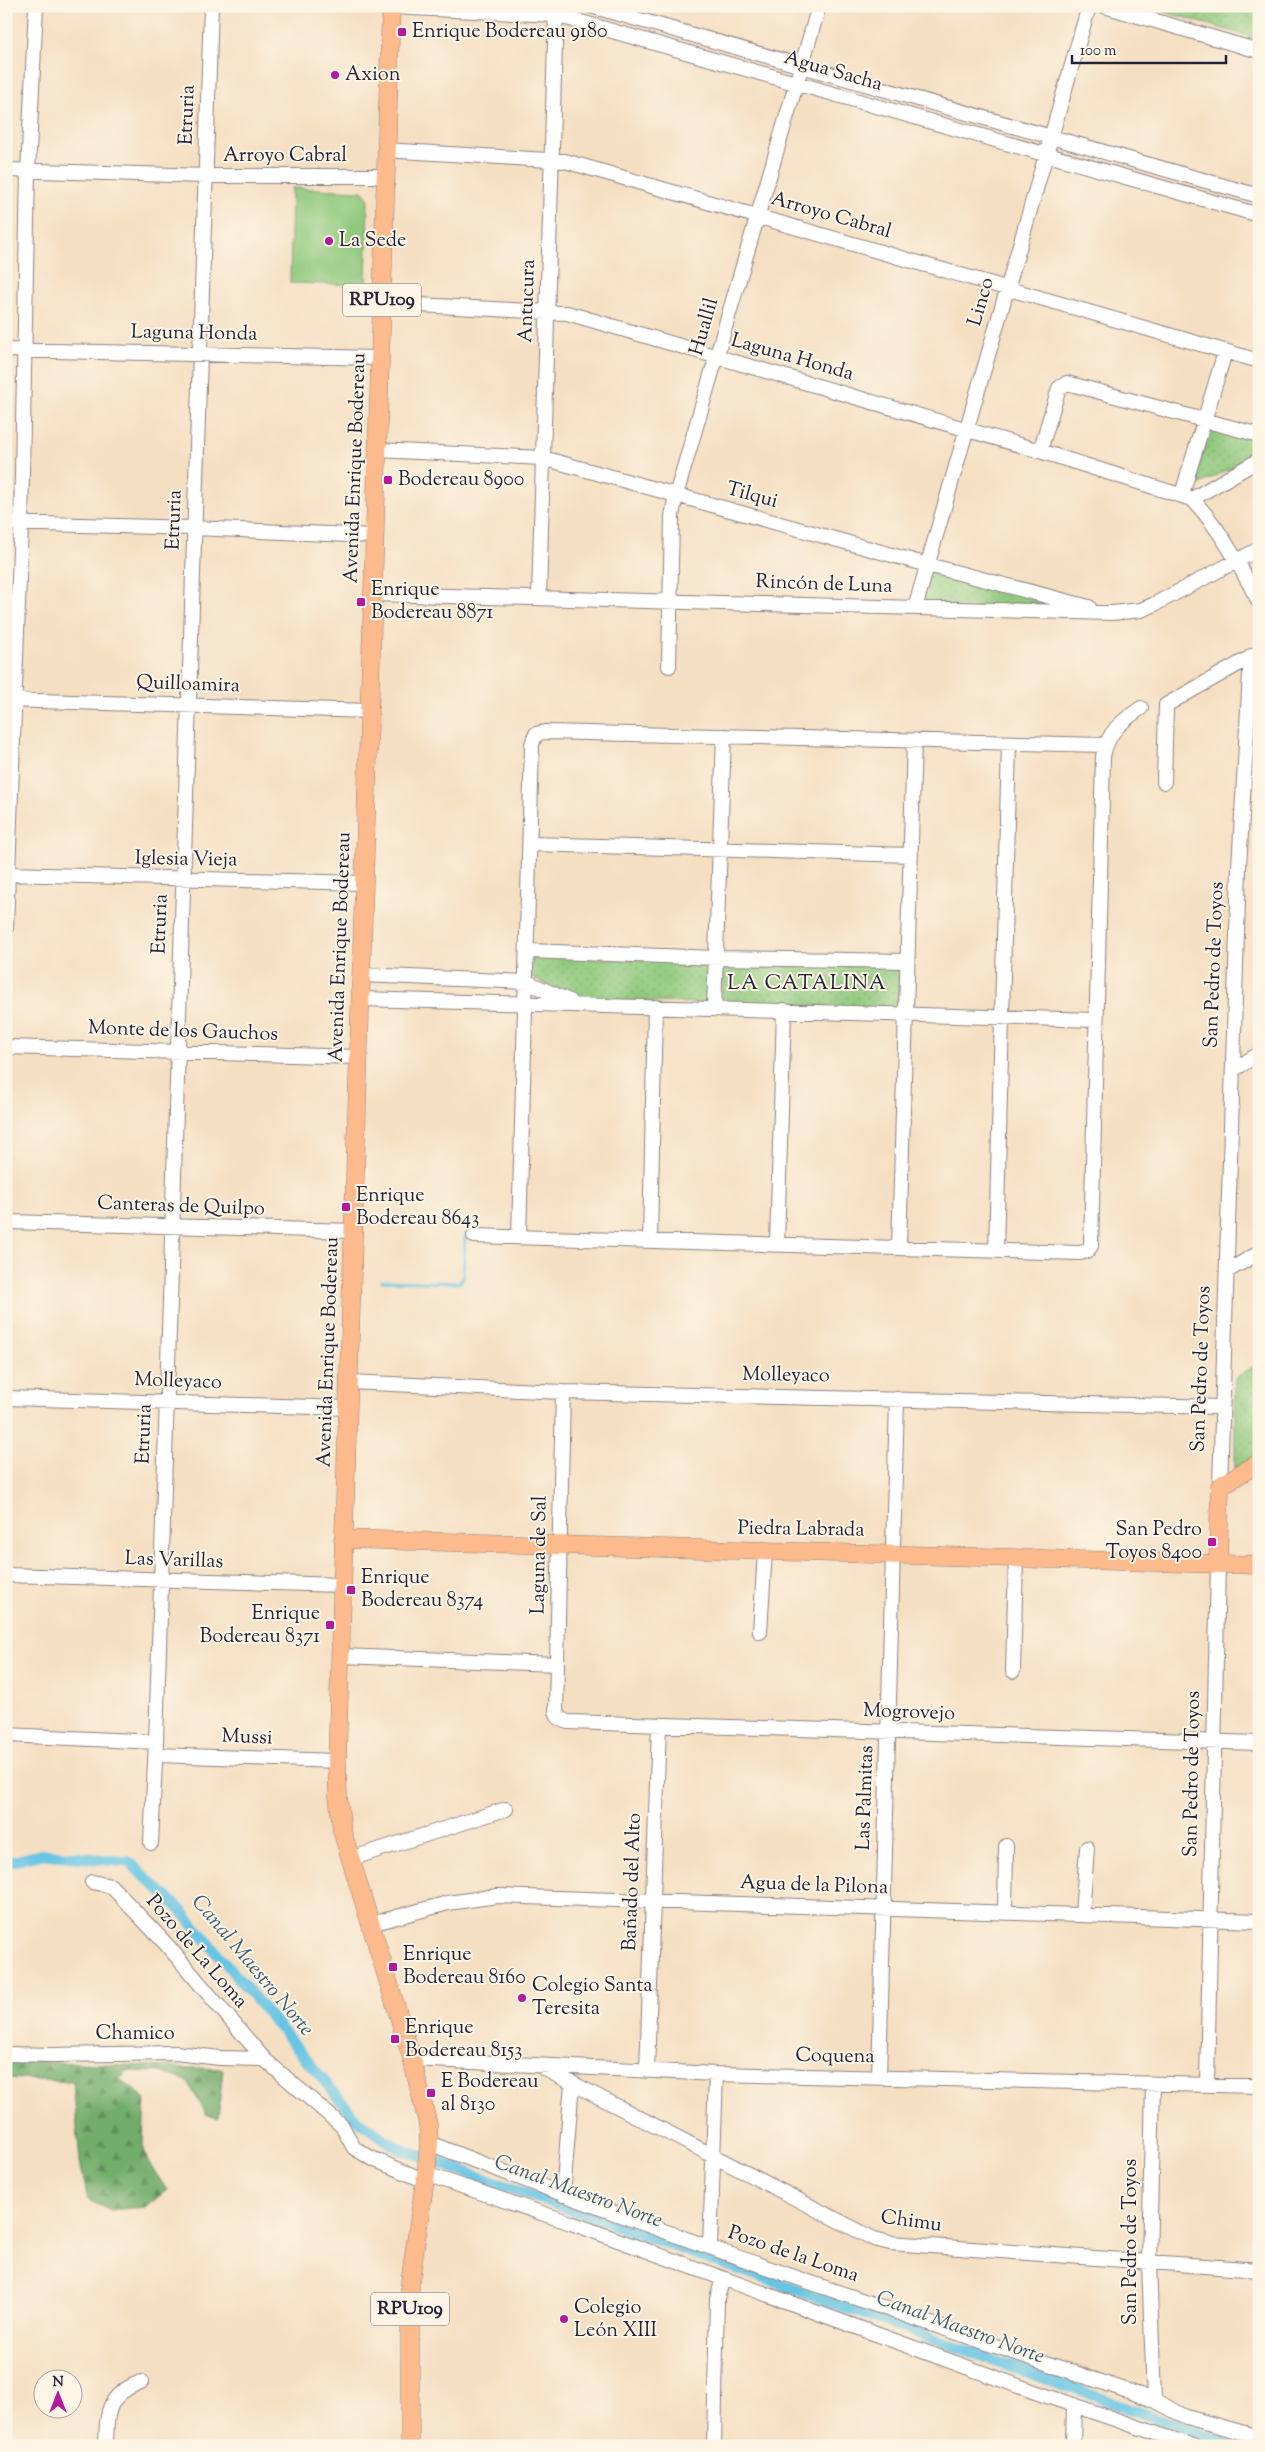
<svg xmlns="http://www.w3.org/2000/svg" width="1265" height="2452" font-family="'Sorts Mill Goudy',serif">
<style>
.forest{fill:url(#forest-firs);stroke:#4a6854}
.park{fill:url(#park-dots);stroke:#58765c}
.pitch{fill:#8fc97d;stroke:#58765c}
.lines{fill:none;stroke-linecap:round;stroke-linejoin:round}
.stream{stroke:#66c4e4;stroke-width:3}
.canal{stroke:#66c4e4;stroke-width:11}
.minor-casing{stroke:#8c807e;stroke-width:16}
.major-casing{stroke:#8c807e;stroke-width:19}
.minor{stroke:#fff;stroke-width:14}
.major{stroke:#fcba8d;stroke-width:18}
.poi-dot{fill:#b5179e;stroke:#fcf5e5;stroke-width:2}
.labels{text-anchor:middle;dominant-baseline:central;stroke-width:4;stroke-linejoin:round;paint-order:stroke}
.shield{fill:#fcf5e5;stroke:#63616e;stroke-width:1}
.shield-label{font-size:19px;font-weight:bold;fill:#22223b}
.poi-label{font-size:20px;fill:#22223b;stroke:#fcf5e5;text-anchor:start}
.street-label{font-size:20px;fill:#22223b;stroke:#fcf5e5}
.neighbourhood-label{font-size:21px;letter-spacing:1px;fill:#22223b;stroke:#fcf5e5}
.water-label{font-size:21px;font-style:italic;fill:#3a5b76;stroke:#fcf5e5}
</style>
<defs>
<pattern id="forest-firs" width="22" height="20" patternUnits="userSpaceOnUse" patternTransform="scale(1.25)"><rect width="22" height="20" fill="#73ad6c"/><path d="M5 1l3.5 6h-7zM16 11l3.5 6h-7z" fill="#5e8c5a"/></pattern>
<pattern id="park-dots" width="8" height="8" patternUnits="userSpaceOnUse" patternTransform="scale(1.25)"><rect width="8" height="8" fill="#8fc97d"/><path d="M2 2h.1M6 6h.1" fill="none" stroke="#7bac6d" stroke-width="1.8" stroke-linecap="round"/></pattern>
</defs>
<rect width="100%" height="100%" fill="#fcf5e5"/>
<filter id="ink" filterUnits="userSpaceOnUse"><feTurbulence type="fractalNoise" baseFrequency=".02" numOctaves="2"/><feDisplacementMap in="SourceGraphic" scale="10" xChannelSelector="R" yChannelSelector="G"/><feConvolveMatrix kernelMatrix="1 2 1 2 8 2 1 2 1" color-interpolation-filters="sRGB"/></filter>
<filter id="wash" filterUnits="userSpaceOnUse"><feTurbulence type="fractalNoise" baseFrequency=".0096" numOctaves="4" result="noise"/><feDisplacementMap in="SourceGraphic" scale="20" xChannelSelector="R" yChannelSelector="G"/><feGaussianBlur stdDeviation="1.12" result="paint"/><feColorMatrix in="noise" values="0 0 0 0 0 0 0 0 0 0 0 0 0 0 0 0 0 1.4 0 .05"/><feComposite in="paint" operator="in"/></filter>
<g filter="url(#wash)">
<rect width="100%" height="100%" fill="#f5dfc2"/>
<!-- forest -->
<path class="forest" d="M6 2060 223 2069 218 2118 207 2115 187 2081 161 2072 127 2071 120 2079 145 2098 143 2145 148 2162 167 2190 146 2207 109 2210 88 2200 80 2162 73 2082 6 2078Z"/>
<!-- park -->
<path class="park" d="M1144 6H1259V39Z
M1211 424 1259 438V453L1193 488Z
M923 567 1098 613 912 605Z
M531 956 710 962 708 1003 582 1001 531 977Z
M722 962 899 966 898 1008 721 1004Z
M1259 1363V1457L1235 1468V1378Z"/>
<!-- pitch -->
<path class="pitch" d="M292 188 362 191 368 198 366 285 290 283Z"/>
<g class="lines">
<!-- stream -->
<path class="stream" d="M382 1281 459 1283 463 1278 465 1237"/>
<!-- canal -->
<path class="canal" d="M6 1863 43 1854 129 1862 181 1910 357 2120 398 2148 1235 2446"/>
</g>
</g>
<g filter="url(#ink)">
<g class="lines">
<!-- minor casing -->
<g class="minor-casing">
<path id="minor" d="M591 6 1259 196
M1104 6 1259 51
M391 7 556 15 1259 215
M385 150 565 161 1259 361
M6 170 206 176H384
M382 303 567 313 1040 451 1192 499 1259 460
M6 350 380 358
M377 450 543 458 928 565 1089 607
M1040 451 1059 388 1067 383 1259 435
M1182 494 1225 352
M1192 499C1220 528 1240 566 1259 602
M6 523 194 528 374 536
M373 594 1112 613 1141 610 1153 605 1259 549
M539 598 556 7
M915 608 1089 6
M669 666 672 516 676 495 819 6
M6 700 369 711
M1164 782 1166 705 1258 653
M531 844 911 855
M6 874 364 883
M6 928 21 524 28 171 36 6
M527 951 717 958 907 961
M361 975 527 982 569 1001
M361 999 1096 1020
M714 1008 724 736
M6 1047 359 1057
M1233 1070 1259 1054
M6 1222 354 1231
M474 1236 1080 1253 1087 1251 1091 1246 1103 757C1107 732 1122 721 1141 708
M519 1237 532 744 536 734 545 732 1105 745
M650 1241 655 1007
M777 1244 784 1010
M899 1248 914 740
M996 1251 1009 743
M1227 1271 1259 1253
M349 1382 563 1392 1222 1407
M563 1392 556 1711 559 1718 568 1722 1259 1743
M6 1398 349 1408
M1220 1486 1239 868 1251 656
M6 1575 342 1585
M760 1632 765 1551
M340 1656 557 1664
M1013 1671 1016 1558
M6 1735 156 1742
M156 1755 337 1761
M151 1843 156 1742 211 6
M350 1859 506 1809
M92 1882 111 1886 166 1944 264 2059 342 2126 354 2148 373 2159 426 2181
M1005 1913 1006 1846
M1082 1915 1087 1848
M371 1924 448 1903 497 1896 1259 1921
M6 2054 53 2055 176 2053 220 2058 264 2059
M412 2059 716 2074 1259 2086
M543 2068 874 2239 890 2243 1259 2270
M647 2071 659 1725
M879 2078 897 1399
M1153 2084 1149 2262 1154 2400
M1207 2084 1218 1563
M429 2143C668 2237 912 2317 1154 2400L1186 2417 1259 2437
M426 2174 571 2223 1035 2392 1193 2446
M563 2195 572 2083
M710 2247 716 2074
M106 2446C107 2412 106 2395 141 2382
M714 2446 717 2298 723 2279
M1073 2446 1074 2405"/>
</g>
<!-- major casing -->
<g class="major-casing">
<path id="major" d="M391 6 337 1761 338 1796 342 1831 412 2059 428 2125 429 2143 426 2174 410 2281V2446
M343 1539 1259 1565
M1218 1563 1220 1486 1259 1463"/>
</g>
<!-- minor -->
<use href="#minor" class="minor"/>
<!-- major -->
<use href="#major" class="major"/>
</g>
</g>
<!-- markers -->
<g class="poi-dot">
<rect x="397" y="27" width="10" height="10" rx="2.5"/>
<circle cx="335" cy="75" r="5"/>
<circle cx="329" cy="241" r="5"/>
<rect x="383" y="475" width="10" height="10" rx="2.5"/>
<rect x="356" y="597" width="10" height="10" rx="2.5"/>
<rect x="341" y="1202" width="10" height="10" rx="2.5"/>
<rect x="1207" y="1537" width="10" height="10" rx="2.5"/>
<rect x="346" y="1585" width="10" height="10" rx="2.5"/>
<rect x="325" y="1620" width="10" height="10" rx="2.5"/>
<rect x="388" y="1962" width="10" height="10" rx="2.5"/>
<circle cx="522" cy="1998" r="5"/>
<rect x="390" y="2034" width="10" height="10" rx="2.5"/>
<rect x="426" y="2088" width="10" height="10" rx="2.5"/>
<circle cx="564" cy="2319" r="5"/>
</g>
<g class="labels">
<!-- shield labels -->
<g class="shield">
<rect x="343" y="283.5" width="78" height="33" rx="4"/>
<rect x="371" y="2292.5" width="78" height="33" rx="4"/>
</g>
<g class="shield-label">
<text x="382" y="300">RPU109</text>
<text x="410" y="2309">RPU109</text>
</g>
<!-- poi labels -->
<g class="poi-label">
<text x="412" y="32">Enrique Bodereau 9180</text>
<text x="345" y="75">Axion</text>
<text x="339" y="241">La Sede</text>
<text x="398" y="480">Bodereau 8900</text>
<text x="371" y="590">Enrique<tspan x="371" dy="23">Bodereau 8871</tspan></text>
<text x="356" y="1196">Enrique<tspan x="356" dy="23">Bodereau 8643</tspan></text>
<text x="1202" y="1530" text-anchor="end">San Pedro<tspan x="1202" dy="23">Toyos 8400</tspan></text>
<text x="361" y="1578">Enrique<tspan x="361" dy="23">Bodereau 8374</tspan></text>
<text x="320" y="1614" text-anchor="end">Enrique<tspan x="320" dy="23">Bodereau 8371</tspan></text>
<text x="403" y="1955">Enrique<tspan x="403" dy="23">Bodereau 8160</tspan></text>
<text x="532" y="1986">Colegio Santa<tspan x="532" dy="23">Teresita</tspan></text>
<text x="405" y="2028">Enrique<tspan x="405" dy="23">Bodereau 8153</tspan></text>
<text x="441" y="2082">E Bodereau<tspan x="441" dy="23">al 8130</tspan></text>
<text x="574" y="2308">Colegio<tspan x="574" dy="23">León XIII</tspan></text>
</g>
<!-- street labels -->
<g class="street-label">
<text transform="translate(833 72) rotate(16)">Agua Sacha</text>
<text transform="translate(188 115) rotate(-88)">Etruria</text>
<text x="285" y="156">Arroyo Cabral</text>
<text transform="translate(831 216) rotate(16)">Arroyo Cabral</text>
<text transform="translate(528 301) rotate(-88)">Antucura</text>
<text transform="translate(982 302) rotate(-74)">Linco</text>
<text transform="translate(705 327) rotate(-74)">Huallil</text>
<text transform="translate(194 334) rotate(1)">Laguna Honda</text>
<text transform="translate(792 358) rotate(16)">Laguna Honda</text>
<text transform="translate(356 468) rotate(-88)">Avenida Enrique Bodereau</text>
<text transform="translate(752 496) rotate(15)">Tilqui</text>
<text transform="translate(175 520) rotate(-88)">Etruria</text>
<text transform="translate(824 585) rotate(2)">Rincón de Luna</text>
<text transform="translate(188 685) rotate(2)">Quilloamira</text>
<text transform="translate(186 860) rotate(1)">Iglesia Vieja</text>
<text transform="translate(161 924) rotate(-88)">Etruria</text>
<text transform="translate(341 947) rotate(-88)">Avenida Enrique Bodereau</text>
<text transform="translate(1215 965) rotate(-88)">San Pedro de Toyos</text>
<text transform="translate(183 1032) rotate(2)">Monte de los Gauchos</text>
<text transform="translate(181 1207) rotate(2)">Canteras de Quilpo</text>
<text transform="translate(329 1352) rotate(-88)">Avenida Enrique Bodereau</text>
<text transform="translate(1202 1369) rotate(-88)">San Pedro de Toyos</text>
<text transform="translate(786 1376) rotate(1)">Molleyaco</text>
<text transform="translate(178 1382) rotate(2)">Molleyaco</text>
<text transform="translate(145 1434) rotate(-88)">Etruria</text>
<text transform="translate(801 1530) rotate(1)">Piedra Labrada</text>
<text transform="translate(540 1555) rotate(-89)">Laguna de Sal</text>
<text transform="translate(174 1561) rotate(2)">Las Varillas</text>
<text transform="translate(909 1713) rotate(2)">Mogrovejo</text>
<text transform="translate(247 1738) rotate(2)">Mussi</text>
<text transform="translate(1193 1774) rotate(-89)">San Pedro de Toyos</text>
<text transform="translate(866 1798) rotate(-88)">Las Palmitas</text>
<text transform="translate(633 1882) rotate(-88)">Bañado del Alto</text>
<text transform="translate(814 1886) rotate(2)">Agua de la Pilona</text>
<text transform="translate(196 1952) rotate(49)">Pozo de La Loma</text>
<text x="135" y="2034">Chamico</text>
<text transform="translate(835 2057) rotate(1)">Coquena</text>
<text transform="translate(911 2222) rotate(8)">Chimu</text>
<text transform="translate(1131 2242) rotate(-90)">San Pedro de Toyos</text>
<text transform="translate(793 2255) rotate(19)">Pozo de la Loma</text>
</g>
<!-- neighbourhood labels -->
<g class="neighbourhood-label">
<text x="807" y="984">LA CATALINA</text>
</g>
<!-- water labels -->
<g class="water-label">
<text transform="translate(252 1966) rotate(50)">Canal Maestro Norte</text>
<text transform="translate(578 2192) rotate(20)">Canal Maestro Norte</text>
<text transform="translate(960 2328) rotate(20)">Canal Maestro Norte</text>
</g>
</g>
<!-- margin -->
<rect width="1265" height="2452" fill="none" stroke="#fcf5e5" stroke-width="25"/>
<!-- north arrow -->
<g transform="translate(58 2394)"><circle r="24" fill="#fcf5e5" stroke="#a5a1a1"/>
<path d="M0-4L9 19L0 12L-9 19Z" fill="#b5179e"/>
<text y="-8" font-size="14" font-weight="bold" text-anchor="middle" fill="#22223b">N</text>
</g>
<!-- scale -->
<path d="M1072 55v8h154v-8" fill="none" stroke="#22223b" stroke-width="2.5"/>
<text x="1080" y="55" font-size="15" fill="#22223b" stroke="#fcf5e5" stroke-width="4" paint-order="stroke">100 m</text>
</svg>
